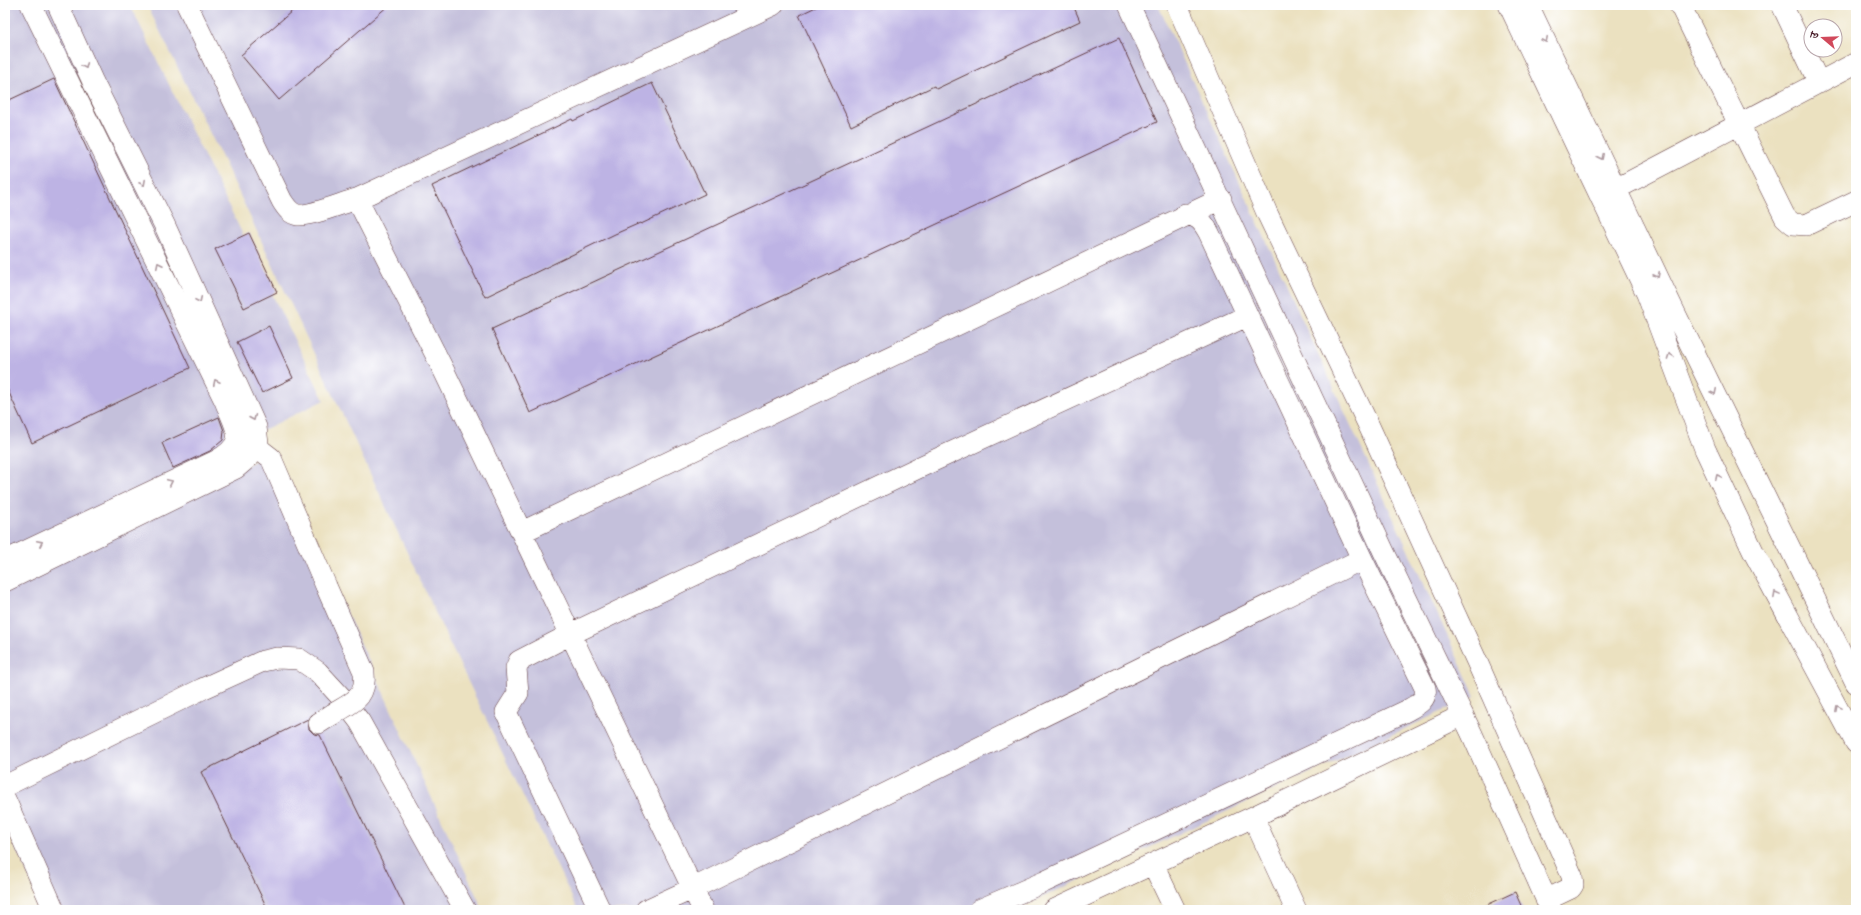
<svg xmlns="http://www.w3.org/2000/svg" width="1861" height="915" font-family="Dekko,'Playpen Sans Deva',sans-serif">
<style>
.industrial{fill:#c4c0db}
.building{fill:#bdb3e4}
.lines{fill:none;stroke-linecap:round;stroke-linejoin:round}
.minor-casing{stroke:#623c41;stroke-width:22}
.minor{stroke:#fff;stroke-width:21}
.minor-bridge-casing{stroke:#623c41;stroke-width:22;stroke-linecap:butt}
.minor-bridge{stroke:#fff;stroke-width:21}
.oneway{stroke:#ae9aa0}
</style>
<rect width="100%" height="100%" fill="#fff"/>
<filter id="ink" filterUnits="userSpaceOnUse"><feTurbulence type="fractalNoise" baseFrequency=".025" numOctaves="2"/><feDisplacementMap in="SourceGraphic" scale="8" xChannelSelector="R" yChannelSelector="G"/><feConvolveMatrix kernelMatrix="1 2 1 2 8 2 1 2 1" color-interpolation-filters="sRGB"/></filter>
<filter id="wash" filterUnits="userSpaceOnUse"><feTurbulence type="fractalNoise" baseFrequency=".012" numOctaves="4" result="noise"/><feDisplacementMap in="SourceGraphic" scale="16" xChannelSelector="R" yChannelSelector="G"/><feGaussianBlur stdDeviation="0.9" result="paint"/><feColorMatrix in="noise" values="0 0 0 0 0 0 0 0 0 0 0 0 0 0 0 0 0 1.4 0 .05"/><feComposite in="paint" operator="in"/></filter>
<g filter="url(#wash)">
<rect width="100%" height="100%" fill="#ebe1c0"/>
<!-- industrial -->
<path class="industrial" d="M5 5H130L324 400 5 558Z
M147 5H1158L1475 696 1015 910H578L449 642 232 178Z
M273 452 483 910H45L5 826V586Z"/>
<g id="blocks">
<!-- building -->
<path class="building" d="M299 5H389L279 100 241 55Z
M820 5H1073L1080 21 936 89 934 86 851 126 799 15Z
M1119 38 1157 122 530 413 492 329Z
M54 79 190 368 32 443 5 384V102Z
M652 83 705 194 641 224 640 223 615 234 485 297 432 186 572 119 573 121Z
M249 233 277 292 244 308 215 249Z
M269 326 293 378 262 393 237 342Z
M219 417 224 431 223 440 210 451 173 468 162 443Z
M308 719 309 729 314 734 320 735 406 910H268L201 772Z
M1515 892 1523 910H1476Z"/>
</g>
</g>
<g filter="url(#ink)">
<use href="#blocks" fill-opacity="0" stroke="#623c41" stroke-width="1"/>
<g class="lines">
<!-- minor casing -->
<g class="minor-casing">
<path id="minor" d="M187 5 282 201C286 207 290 214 298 215 312 216 342 203 357 199L773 5
M1129 5 1384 552 1472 734 1551 910
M1177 5 1267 213 1369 426 1478 664 1572 876 1573 885 1571 888 1546 900
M1509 5 1647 294 1705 449 1753 551 1856 743
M1528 5 1674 311 1856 683
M1680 5 1785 217 1793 224 1806 225 1856 201
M1782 5 1819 83
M1616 189 1856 63
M357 199 444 371 703 910
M243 446 262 451 271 458 326 586
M522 532 1221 199
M5 561 216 461C249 442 237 431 225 401L31 5
M5 581 236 468 256 451 258 444 256 427 165 226 93 82 58 5
M319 723 333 714
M5 786 202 689 263 661 277 658 299 659 318 672 341 697 360 722 465 910
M5 799 54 910
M1253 817 1296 910
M1153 864 1175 910
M600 910 506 712 518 693 516 668 519 661 571 634 920 467 1247 316
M646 910 694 888 1362 559
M979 910 1044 882 1404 712C1414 706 1428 702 1425 688L1362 559 1209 233C1203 222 1198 215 1185 214
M1054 910 1253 817 1463 715"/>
</g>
<!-- minor -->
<use href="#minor" class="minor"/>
<!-- minor-bridge casing -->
<g class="minor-bridge-casing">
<path id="minor-bridge" d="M326 586 364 672C367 698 353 702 333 714"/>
</g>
<!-- minor-bridge -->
<use href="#minor-bridge" class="minor-bridge"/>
</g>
<!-- one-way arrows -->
<defs><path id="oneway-chevron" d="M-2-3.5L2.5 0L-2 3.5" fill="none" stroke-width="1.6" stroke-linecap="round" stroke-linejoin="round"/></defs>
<g class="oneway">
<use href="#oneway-chevron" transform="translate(1545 40) rotate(64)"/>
<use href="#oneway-chevron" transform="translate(85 66) rotate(66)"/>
<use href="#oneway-chevron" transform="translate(1601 157) rotate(64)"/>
<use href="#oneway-chevron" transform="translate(143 183) rotate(63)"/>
<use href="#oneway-chevron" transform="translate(159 265) rotate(-116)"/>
<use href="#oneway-chevron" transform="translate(1657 275) rotate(64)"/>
<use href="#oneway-chevron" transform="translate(199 300) rotate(65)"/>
<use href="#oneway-chevron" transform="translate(1670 356) rotate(-110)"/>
<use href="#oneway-chevron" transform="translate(216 382) rotate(-116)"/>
<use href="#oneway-chevron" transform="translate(1714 392) rotate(64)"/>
<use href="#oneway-chevron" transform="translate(253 418) rotate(67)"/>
<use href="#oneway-chevron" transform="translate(1718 477) rotate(-115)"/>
<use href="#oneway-chevron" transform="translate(170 482) rotate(-25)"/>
<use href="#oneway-chevron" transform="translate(40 543) rotate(-26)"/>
<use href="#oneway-chevron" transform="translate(1776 594) rotate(-118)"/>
<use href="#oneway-chevron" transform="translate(1838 708) rotate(-118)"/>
</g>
</g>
<!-- margin -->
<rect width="1861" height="915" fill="none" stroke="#fff" stroke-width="20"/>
<!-- north arrow -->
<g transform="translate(1823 38) rotate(289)"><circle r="19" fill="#ffffff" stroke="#b7a5aa"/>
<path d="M0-3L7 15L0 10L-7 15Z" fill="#d1495b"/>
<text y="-6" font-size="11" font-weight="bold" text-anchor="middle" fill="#4a1f2b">उ</text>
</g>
</svg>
